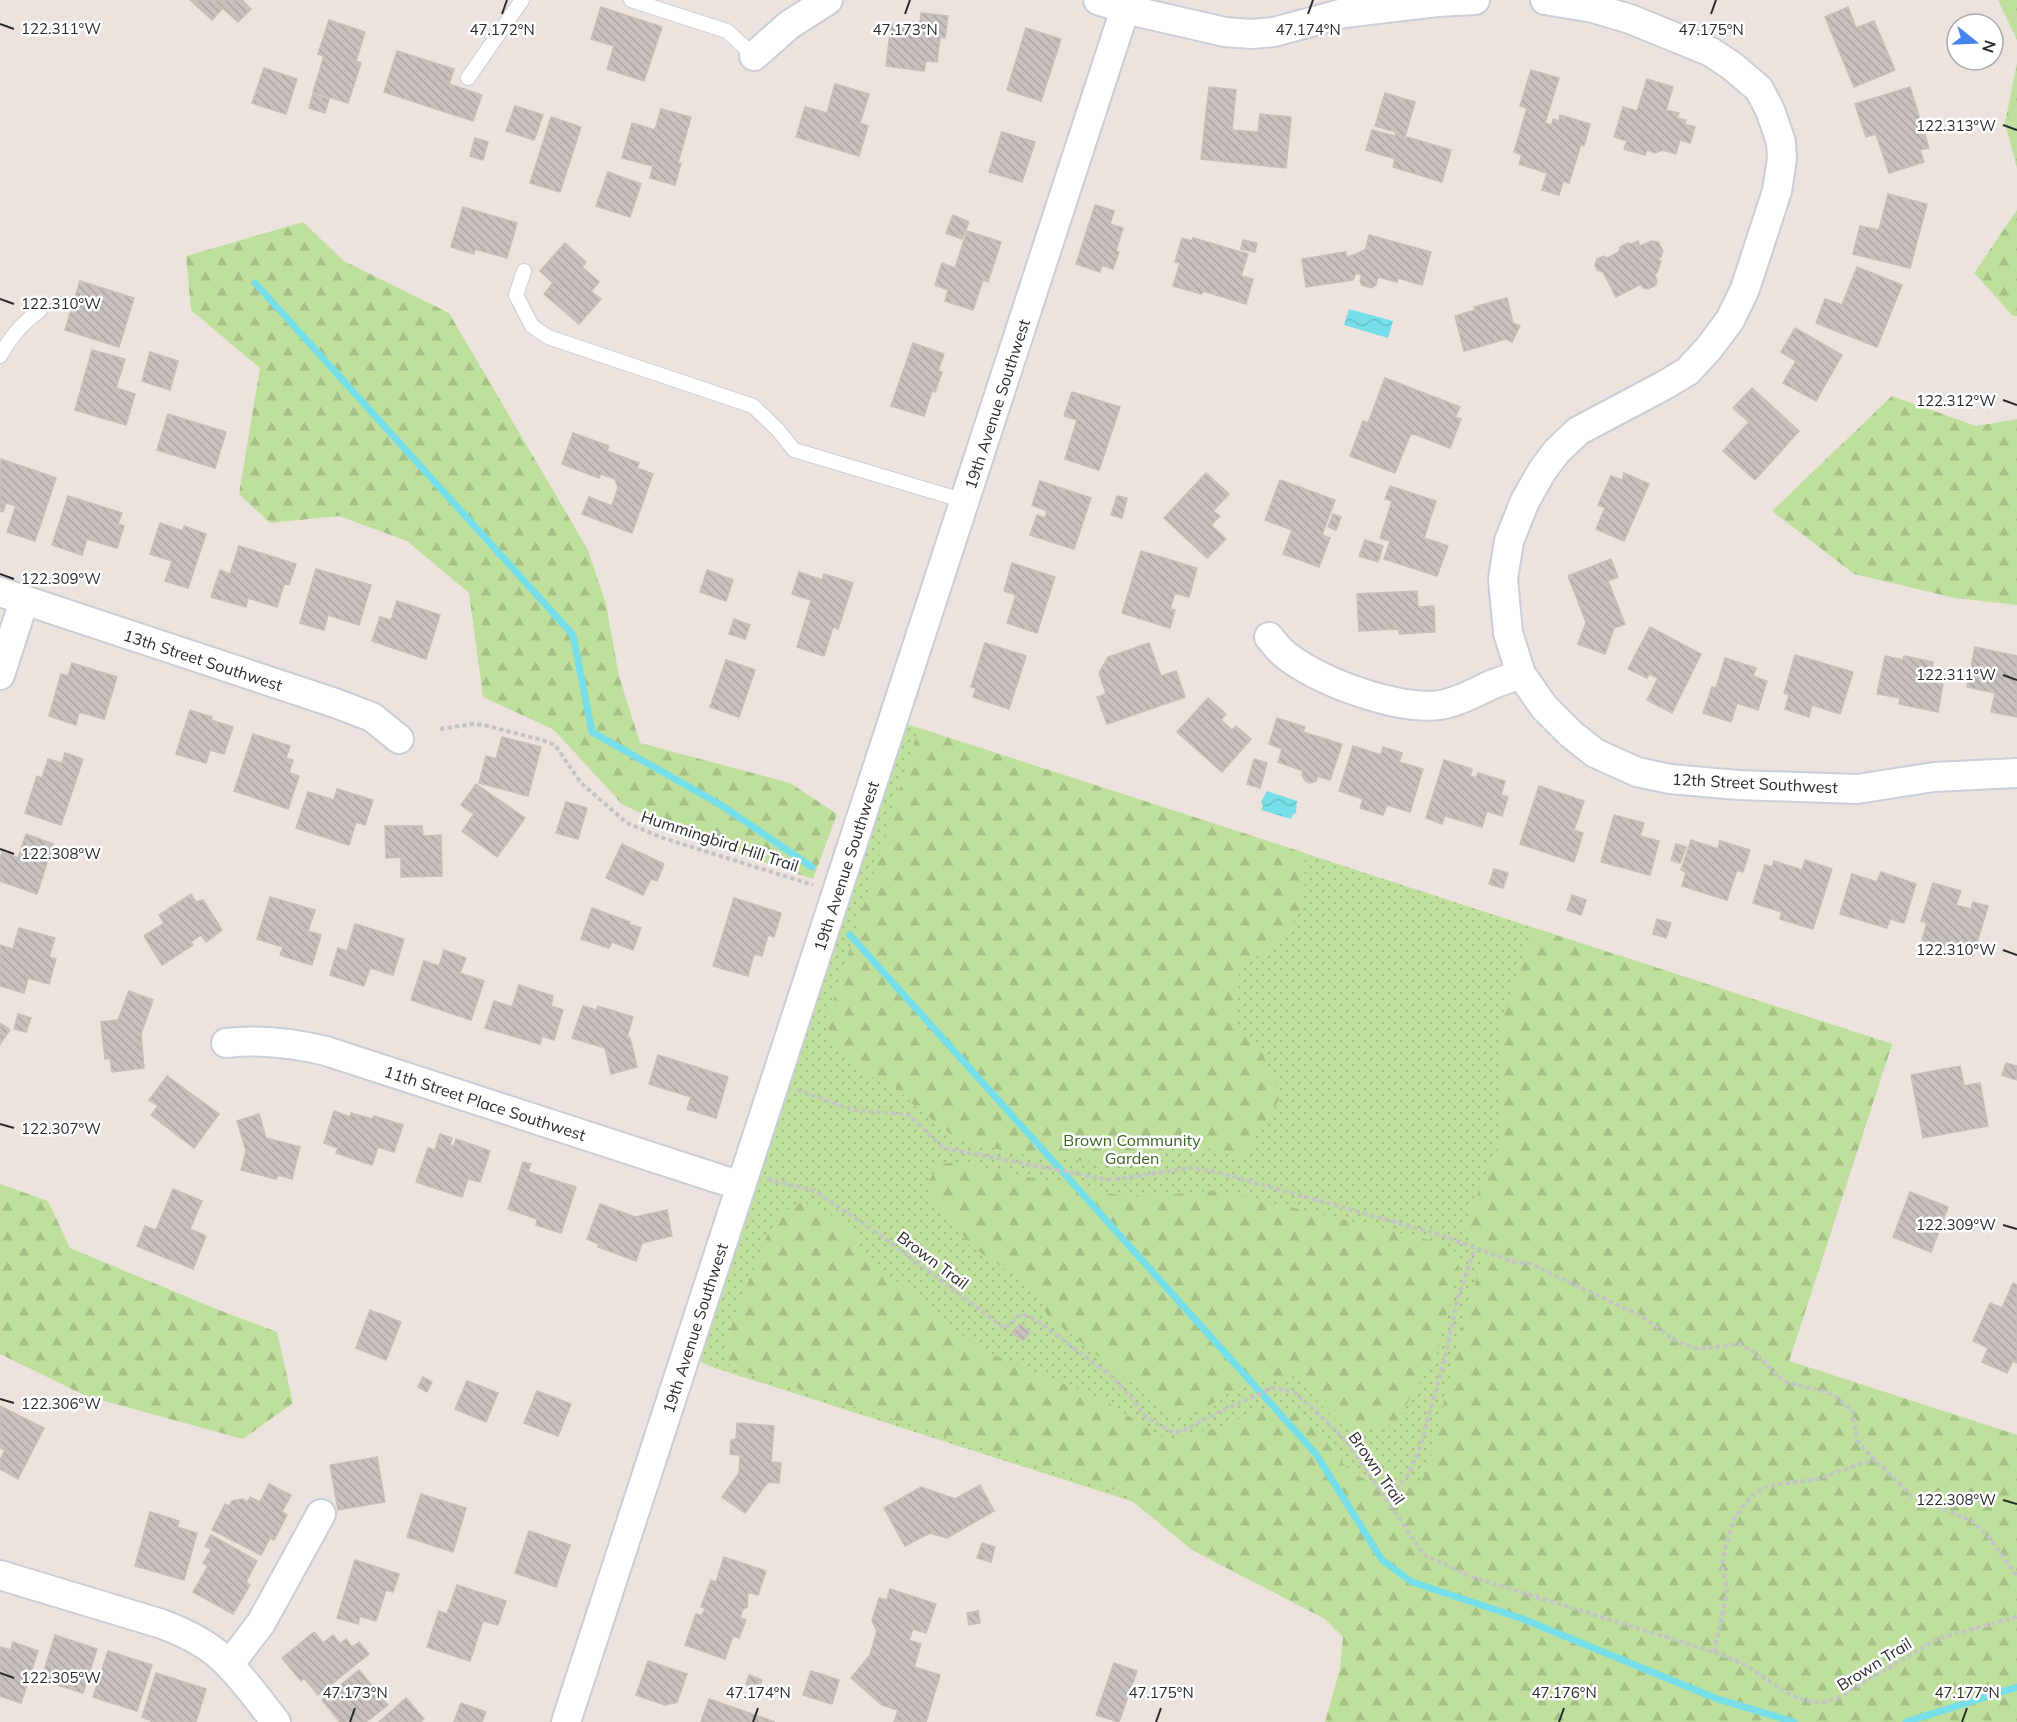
<svg xmlns="http://www.w3.org/2000/svg" width="2017" height="1722" font-family="Mulish,sans-serif">
<style>
.grass{fill:url(#grass-dots)}
.forest{fill:url(#forest-firs)}
.water{fill:url(#water-waves)}
.lines{fill:none;stroke-linecap:round;stroke-linejoin:round}
.stream{stroke:#76dee9;stroke-width:7}
.building{fill:url(#building-back-hatch);stroke:#c7bfb7;stroke-width:1.5}
.lane-casing{stroke:#c9ced8;stroke-width:16}
.street-casing{stroke:#c9ced8;stroke-width:32}
.path{stroke:#c4c4c4;stroke-width:4;stroke-dasharray:4.5 3;stroke-linecap:butt}
.lane{stroke:#fff;stroke-width:14}
.street{stroke:#fff;stroke-width:28}
.ticks{fill:none;stroke:#2b2b2b;stroke-width:2}
.labels{text-anchor:middle;dominant-baseline:central;stroke-width:5;stroke-linejoin:round;paint-order:stroke}
.street-label{font-size:16px;fill:#2b2b2b;stroke:#fff}
.park-label{font-size:16px;fill:#39651e;stroke:#fff}
.ticks-label{font-size:15px;text-anchor:middle;fill:#2b2b2b;stroke:#fff;stroke-width:5;stroke-linejoin:round;paint-order:stroke}
</style>
<defs>
<pattern id="grass-dots" width="8" height="8" patternUnits="userSpaceOnUse" patternTransform="scale(1.5)"><rect width="8" height="8" fill="#bfe09d"/><path d="M2 2h.1M6 6h.1" fill="none" stroke="#a4c087" stroke-width="1.8" stroke-linecap="round"/></pattern>
<pattern id="forest-firs" width="22" height="20" patternUnits="userSpaceOnUse" patternTransform="scale(1.5)"><rect width="22" height="20" fill="#bfe09d"/><path d="M5 1l3.5 6h-7zM16 11l3.5 6h-7z" fill="#a4c087"/></pattern>
<pattern id="water-waves" width="16" height="10" patternUnits="userSpaceOnUse" patternTransform="scale(1.5)"><rect width="16" height="10" fill="#76dee9"/><path d="M0 5q4-4 8 0t8 0" fill="none" stroke="#66bfc8"/></pattern>
<pattern id="building-back-hatch" width="6" height="6" patternUnits="userSpaceOnUse" patternTransform="scale(1.5)"><rect width="6" height="6" fill="#c7c0bd"/><path d="M-1 5l2 2M0 0l6 6M5-1l2 2" fill="none" stroke="#aba5a3"/></pattern>
</defs>
<rect width="100%" height="100%" fill="#ece3de"/>
<!-- grass -->
<path class="grass" d="M894 720 1892 1044 1789 1361 2017 1435V1722H1821L712 1367 686 1355Z"/>
<!-- forest -->
<path class="forest" d="M1998 0H2017V40Z
M2017 63V168L2005 123Z
M2017 210V316H2013L1974 273Z
M303 222 344 261 449 313 588 550 606 604 619 676 640 743 790 783 837 814 813 879 682 834 622 804 554 730 483 697 469 593 407 541 339 516 270 523 239 494 260 368 191 310 186 256Z
M1892 396 1976 426 2017 419V605L1955 598 1854 574 1772 511Z
M919 728 1305 853 1304 904 1283 938 1239 969 1238 1024 1262 1052 1281 1096 1250 1146 1240 1158 1207 1148 1169 1147 1119 1162 1044 1159 960 1141 917 1108 895 1087 866 1074 829 1039V1015Z
M1534 928 1892 1044 1789 1361 2017 1435V1722H1325L1340 1669 1343 1637 1325 1619 1192 1550 1121 1492 730 1367 724 1356 734 1316 768 1234 782 1213 800 1203 817 1206 837 1219 857 1234 859 1251 981 1350 1102 1399 1166 1440 1219 1427 1258 1411 1290 1408 1318 1431 1345 1466 1357 1475 1366 1480 1409 1484 1417 1483 1424 1476 1433 1450 1460 1332 1484 1255 1478 1241 1462 1232 1499 1141V1031Z
M953 1162 1128 1197H1143L1218 1190 1438 1242 1456 1252 1459 1268 1437 1353 1395 1424C1379 1427 1362 1432 1347 1427 1334 1423 1306 1387 1296 1376L1262 1380 1232 1391 1195 1414 1167 1417 1133 1384 1047 1315 1034 1289 968 1244 954 1219 930 1199 927 1184 939 1165Z
M0 1184 48 1201 70 1248 216 1309 277 1332 293 1403 243 1439 86 1396 0 1354Z"/>
<!-- water -->
<path class="water" d="M1349 309 1393 321 1388 338 1344 325Z
M1267 791 1297 801 1296 813 1293 814 1291 819 1261 810 1263 805 1261 802Z"/>
<g class="lines">
<!-- stream -->
<path class="stream" d="M255 283 573 635 592 732 721 805 812 867
M850 935 1316 1454 1382 1560 1412 1582 1523 1619 1715 1698 1794 1722
M1906 1722 2017 1687"/>
</g>
<!-- building -->
<path class="building" d="M190 0H213L223 8 212 20Z
M214 0H242L251 9 238 22Z
M601 7 662 27 644 81 607 69 614 46 591 39Z
M1848 7 1856 28 1874 21 1895 70 1854 87 1825 17Z
M921 13 948 16 945 38 940 37 937 62 926 61 924 71 886 66 891 24 911 26 912 22 920 23Z
M329 20 365 32 356 61 361 63 348 103 313 92 324 56 318 54Z
M1026 28 1061 39 1041 101 1007 90Z
M397 51 454 69 449 84 482 95 473 121 384 92Z
M264 68 297 79 286 114 252 103Z
M1531 70 1559 78 1545 123 1552 125 1553 119 1559 121 1560 115 1590 124 1584 146 1581 144 1569 183 1563 181 1559 195 1542 190 1547 173 1519 164 1522 155 1514 152 1527 108 1520 106Z
M1647 79 1673 87 1666 110 1679 113 1677 118 1686 120 1684 124 1695 127 1690 143 1680 140 1676 154 1663 150 1655 153 1647 150 1645 155 1624 149 1627 141 1614 137 1623 107 1637 111Z
M835 84 869 94 860 123 868 126 859 156 796 137 805 107 827 113Z
M1209 87 1236 90 1232 130 1258 132 1260 114 1291 117 1286 168 1201 159Z
M1910 87 1929 148 1920 150 1924 162 1889 173 1876 134 1866 137 1855 104Z
M1385 93 1415 102 1404 140H1406L1407 137 1451 150 1442 182 1393 167 1395 159 1366 150 1372 130 1395 136 1396 132 1375 126Z
M313 94 329 99 325 113 309 108Z
M515 106 543 115 534 140 506 131Z
M661 109 691 117 678 163H681L675 185 650 178 653 166 622 158 632 123 655 130Z
M551 117 581 127 560 192 530 183Z
M1002 132 1035 142 1022 182 989 172Z
M475 138 488 142 483 160 470 156Z
M608 172 641 184 630 217 596 206Z
M1888 194 1927 204 1910 268 1853 254 1860 226 1879 230Z
M1095 205 1114 211 1110 224 1123 228 1116 251 1119 252 1113 269 1102 265 1100 272 1076 264Z
M463 207 517 223 507 258 475 249 474 254 451 247Z
M953 215 969 222 962 239 946 233Z
M967 231 1001 242 988 282 983 280 973 310 945 301 948 290 935 285 942 263 955 268Z
M1369 235 1431 252 1422 285 1398 278 1397 282 1378 277 1376 285 1371 288 1362 285 1360 281 1362 275 1356 273 1353 280 1306 287 1302 259 1346 252V257L1354 255 1366 249Z
M1182 238 1192 241 1193 238 1248 254 1241 276 1253 279 1246 304 1203 291 1202 294 1173 286 1180 263 1175 262Z
M1243 240 1257 243 1255 252 1241 249Z
M1638 241 1640 246 1652 241 1658 242 1663 251 1661 257 1656 259 1661 261 1657 273H1654L1657 280 1656 285 1648 289 1643 288 1641 284 1616 297 1603 272 1597 270 1595 265 1597 259 1604 256 1607 258 1619 252 1620 247 1628 243 1631 244Z
M565 243 586 262 582 267 599 282 591 291 601 299 579 324 544 294 553 283 540 271Z
M1857 267 1902 285 1877 347 1816 323 1825 299 1842 305Z
M80 281 134 298 119 347 65 330Z
M1507 298 1513 323 1520 326 1512 342 1506 339 1464 351 1455 316 1475 310 1474 307Z
M1795 328 1842 355 1816 401 1783 383 1796 361 1781 352Z
M913 343 944 354 938 371 942 372 935 392 932 391 924 416 891 406Z
M92 350 125 359 116 388 135 394 126 425 75 410Z
M150 352 178 361 170 390 142 381Z
M1385 378 1460 407 1455 417 1461 419 1450 448 1411 433 1395 473 1350 456 1363 421 1368 423Z
M1752 388 1799 431 1755 480 1723 451 1749 422 1733 408Z
M1072 392 1120 407 1099 470 1065 459 1077 420 1064 416Z
M168 414 226 432 215 468 157 450Z
M573 433 609 446 607 451 639 463 637 468 653 474 632 533 582 514 589 497 612 506 618 488 615 479 601 474 599 478 562 464Z
M1 459 56 478 35 541 7 532 16 506 6 503 3 512 0 511Z
M1206 473 1229 494 1213 511 1220 516 1211 525 1226 539 1207 558 1164 518Z
M1624 473 1649 484 1624 541 1596 529 1605 508 1598 505 1611 476 1622 480Z
M1280 480 1335 500 1322 535 1330 538 1319 567 1283 554 1292 530 1265 520Z
M1040 481 1091 498 1074 549 1030 535 1037 515 1045 518 1047 511 1032 505Z
M1390 486 1436 501 1424 538 1448 546 1437 576 1384 559 1390 541 1380 538 1392 501 1385 499Z
M68 496 122 513 118 524 124 526 117 548 87 539 82 555 52 545Z
M1117 496 1127 498 1122 518 1111 515Z
M1333 514 1341 517 1336 530 1328 527Z
M160 523 183 531 184 526 206 534 188 588 165 581 172 561 150 554Z
M1365 540 1383 546 1378 562 1359 556Z
M239 546 296 564 289 585 284 584 277 607 248 598 246 607 211 597 220 570 230 574Z
M1141 551 1197 568 1189 597 1175 593 1170 609 1175 610 1170 628 1122 613Z
M1611 559 1618 577 1608 581 1625 624 1614 628 1605 654 1578 644 1586 622 1568 576Z
M1012 563 1055 577 1037 633 1007 623 1016 595 1004 591Z
M316 569 371 585 359 625 328 615 324 630 300 623Z
M707 570 733 580 726 601 700 592Z
M799 572 822 580 824 574 853 583 838 629 833 627 824 656 797 647 811 600 792 594Z
M1417 591 1418 607 1434 606 1435 632 1399 634V629L1359 631 1357 594Z
M397 601 440 615 426 659 372 641 380 617 391 620Z
M734 619 750 625 745 639 729 634Z
M1650 627 1701 654 1672 713 1647 700 1658 678 1649 674 1647 678 1628 669Z
M985 643 1026 656 1009 709 973 697 976 688 971 687Z
M1149 643 1161 676 1176 671 1185 697 1107 724 1097 697 1106 694 1099 673 1108 657Z
M1975 647 2017 656V717L1991 712 1995 693 1967 687Z
M1795 655 1853 672 1840 714 1812 705 1809 717 1785 709 1789 695 1784 693Z
M1885 656 1903 660 1904 656 1933 662 1929 681 1943 684 1938 712 1899 704 1900 698 1877 694Z
M1725 658 1756 668 1753 676 1767 681 1758 710 1737 703 1731 722 1703 713 1712 687 1716 688Z
M726 660 755 670 739 717 710 707Z
M72 663 117 677 104 719 79 712 76 725 49 716 61 674 68 676Z
M1208 698 1226 714 1221 720 1232 730 1236 726 1251 739 1222 772 1177 732Z
M190 710 212 717 211 720 233 727 224 754 210 750 206 763 176 754Z
M1277 718 1305 727 1303 732 1342 744 1330 780 1318 776 1316 781 1310 783 1305 781 1302 775 1303 771 1278 762 1282 749 1269 744Z
M253 734 290 746 286 758 293 760 289 773 299 776 288 809 234 791Z
M502 737 541 747 528 796 479 783 486 756 496 759Z
M1353 746 1381 755 1383 747 1402 753 1399 762 1423 769 1410 812 1387 805 1383 815 1360 808 1363 799 1339 791Z
M65 753 83 759 61 825 25 813 37 776 42 778 48 759 62 763Z
M1254 759 1267 763 1260 788 1247 784Z
M1444 760 1472 769 1470 776 1476 778 1478 773 1505 781 1501 795 1508 797 1502 816 1487 811 1482 827 1445 816 1442 824 1426 818Z
M476 784 525 818 497 857 462 831 474 814 461 805Z
M1539 786 1584 801 1574 830 1583 833 1574 862 1520 844Z
M337 789 373 800 365 825 356 822 349 845 296 828 308 792 334 800Z
M566 802 587 808 578 839 556 833Z
M1614 815 1644 823 1640 836 1659 841 1650 875 1601 862Z
M385 826H422L423 836 441 835 442 876 401 877V857L386 858Z
M26 834 53 844 37 894 0 881V859L2 852 18 858Z
M1691 840 1718 849 1720 841 1750 850 1743 872 1737 870 1727 900 1682 886 1686 872 1681 870Z
M622 844 664 864 657 881 651 879 643 895 606 878Z
M1676 844 1686 847 1680 863 1671 860Z
M1805 860 1832 869 1813 929 1780 919 1782 912 1753 903 1765 865 1772 867 1774 861 1802 870Z
M1494 869 1508 873 1503 888 1489 884Z
M1881 872 1916 884 1904 923 1890 919 1887 928 1840 914 1852 874 1877 882Z
M1933 883 1961 891 1956 905 1971 909 1973 902 1988 906 1973 956 1922 940 1927 923 1921 921Z
M191 894 196 902 203 900 222 930 206 942 201 935 191 942 193 945 162 965 144 936 164 923 159 915Z
M1572 895 1586 900 1581 915 1567 910Z
M270 897 315 910 308 931 321 935 312 965 280 955 283 947 257 939Z
M734 898 781 913 774 937 768 935 762 956 754 954 748 976 713 966Z
M592 908 630 922 629 924 641 928 633 950 612 942 609 948 581 939Z
M1657 919 1671 923 1666 938 1653 934Z
M355 924 404 939 393 975 370 968 364 986 330 975 338 948 347 951Z
M19 928 55 938 49 957 56 959 49 984 28 978 24 993 0 986V945L13 949Z
M444 950 466 958 460 973 484 981 471 1020 411 1000 424 961 439 966Z
M519 985 553 996 551 1006 563 1010 554 1040 542 1036 540 1044 485 1028 494 1001 512 1007Z
M129 991 153 1000 141 1034 144 1068 112 1072 110 1058 105 1059 101 1022 118 1020Z
M583 1006 596 1010 598 1006 633 1017 627 1037 630 1038 637 1067 611 1074 605 1048 572 1038Z
M18 1014 31 1018 26 1032 14 1029Z
M0 1023 10 1030 0 1044Z
M658 1055 728 1077 716 1118 687 1109 691 1097 649 1084Z
M2006 1063 2017 1066 2016 1080 2002 1075Z
M1960 1066 1964 1086 1980 1083 1988 1126 1923 1138 1911 1075Z
M167 1076 219 1114 194 1148 151 1115 158 1106 149 1100Z
M334 1111 350 1117 351 1113 372 1119 374 1116 403 1125 394 1152 378 1147 372 1165 336 1153 338 1148 324 1143Z
M259 1114 266 1138 300 1147 292 1179 278 1175 276 1179 241 1170 246 1151 237 1121Z
M440 1134 452 1138 450 1145 454 1146 456 1139 490 1151 480 1182 468 1179 462 1197 416 1182 428 1148 435 1150Z
M523 1162 531 1164 528 1172 576 1187 561 1233 536 1225 537 1219 508 1209Z
M173 1189 202 1201 190 1229 206 1236 193 1269 137 1246 145 1226 156 1230Z
M1910 1192 1948 1207 1931 1252 1893 1237Z
M600 1204 635 1217 667 1210 672 1236 642 1243 636 1261 598 1247 599 1244 587 1239Z
M2013 1283 2017 1285V1363L2013 1361 2007 1373 1982 1362 1988 1348 1973 1341 1990 1303 2002 1308Z
M370 1310 401 1322 386 1360 356 1348Z
M1020 1324 1030 1332 1023 1341 1012 1333Z
M423 1377 432 1382 427 1392 418 1387Z
M467 1381 498 1393 486 1422 455 1409Z
M537 1391 571 1404 558 1436 524 1423Z
M0 1406 44 1428 18 1479 0 1469V1460L5 1450 0 1448Z
M737 1423 774 1426 771 1462 781 1463 779 1483 768 1482 745 1513 722 1497 739 1473 740 1455 730 1454 731 1440 736 1439Z
M377 1457 385 1502 338 1510 330 1465Z
M269 1484 291 1495 282 1512 287 1515 274 1540 270 1538 261 1555 212 1530 225 1504 229 1506 232 1501 242 1499 248 1502 250 1497 260 1502Z
M980 1485 994 1511 947 1538 930 1533 905 1546 884 1508 921 1487 955 1499Z
M421 1494 466 1508 453 1552 407 1537Z
M150 1512 179 1521 177 1527 197 1533 184 1580 135 1566Z
M529 1531 570 1545 556 1587 515 1573Z
M211 1535 257 1561 246 1582 250 1585 233 1614 193 1592 208 1566 203 1563 211 1550 205 1546Z
M982 1543 995 1547 991 1562 977 1558Z
M724 1557 766 1571 758 1595 748 1592 747 1607 743 1609 740 1618 746 1620 739 1638 733 1636 725 1659 685 1645 696 1614 702 1616 705 1608 701 1607 711 1580 716 1582Z
M355 1560 399 1574 393 1592 386 1590 376 1621 360 1616 358 1624 337 1618Z
M457 1585 506 1601 498 1625 483 1621 470 1661 427 1647 439 1611 447 1614Z
M890 1589 936 1604 926 1633 913 1629 909 1640 921 1644 914 1667 940 1675 926 1722H894L898 1710 882 1705 851 1678 870 1655 877 1631 872 1621 879 1598 887 1600Z
M978 1611 980 1623 969 1625 967 1613Z
M314 1632 323 1643 333 1635 340 1644 346 1639 352 1647 359 1642 369 1654 318 1695 304 1678 301 1681 282 1658Z
M55 1635 97 1649 83 1693 41 1680Z
M13 1642 38 1651 21 1703 0 1696V1647L11 1650Z
M108 1651 152 1665 137 1711 93 1697Z
M648 1661 687 1674 677 1702 665 1705 636 1695Z
M1114 1663 1137 1671 1119 1722 1096 1715Z
M359 1670 388 1705 366 1722H340L322 1700Z
M811 1671 839 1680 832 1704 803 1695Z
M156 1673 206 1689 196 1722H151L152 1721 142 1717Z
M749 1675 762 1680 759 1688 746 1684Z
M406 1698 424 1719 420 1722H379Z
M709 1699 775 1722H701Z
M461 1703 486 1712 482 1722H454Z"/>
<g class="lines">
<!-- lane casing -->
<g class="lane-casing">
<path id="lane" d="M631 0 727 31 754 56
M468 78 522 0
M524 271 516 295 532 326 548 337 753 406 778 430 794 450 965 501
M0 356C10 337 22 323 40 310"/>
</g>
<!-- street casing -->
<g class="street-casing">
<path id="street" d="M1098 0 1125 9 1225 32 1252 34 1274 32 1344 13 1437 2 1475 0
M1545 0 1593 8 1630 19 1711 52 1732 66 1759 89 1770 110 1781 142 1782 159 1777 191 1745 289 1730 320 1709 348 1688 371 1663 386 1578 431 1557 451 1542 471 1525 501 1509 541 1503 579 1508 633 1521 674 1544 707 1571 734 1595 753 1637 772 1670 779 1738 785 1857 789 1934 777 2017 773
M754 56 789 25 828 0
M0 592 335 703 372 717 399 739
M1269 637C1273 642 1277 647 1281 651 1312 680 1398 711 1440 705 1458 702 1474 693 1491 685 1501 681 1511 678 1521 674
M0 675 24 601
M226 1043C261 1039 292 1043 326 1051L741 1186
M0 1575 162 1624C183 1632 205 1642 222 1658 242 1676 259 1701 276 1722
M229 1665 261 1623 321 1514
M566 1722 1125 9"/>
</g>
<!-- path -->
<path class="path" d="M440 729 473 724 484 725 542 740 555 745 581 783 627 823 663 838 813 885
M797 1090 854 1110 909 1115 943 1148 1042 1167 1110 1180 1189 1168 1217 1172 1441 1235 1514 1262 1531 1264 1641 1316 1679 1343 1698 1349 1739 1344 1755 1353 1777 1375 1788 1383 1823 1391 1839 1399 1853 1412 1857 1440 1864 1449 1912 1496 1972 1521 1988 1536 2017 1576
M767 1179 815 1191 880 1235 1003 1327 1005 1328 1021 1314 1036 1320 1111 1376 1130 1396 1145 1416 1172 1432 1183 1431 1223 1410 1273 1388 1294 1392 1325 1420 1349 1445 1424 1555 1472 1577 1714 1652C1723 1656 1732 1659 1741 1663 1779 1683 1807 1722 1851 1690L1939 1638 2017 1617
M1387 1501 1409 1474 1421 1444 1447 1350 1457 1300 1475 1248
M1714 1652 1727 1592 1722 1564 1726 1545 1734 1519 1744 1505 1757 1492 1767 1486 1818 1479 1875 1459"/>
<!-- lane -->
<use href="#lane" class="lane"/>
<!-- street -->
<use href="#street" class="street"/>
</g>
<!-- ticks -->
<path class="ticks" d="M502 14 507 0M905 14 910 0M1308 14 1313 0M1711 14 1716 0M0 24 14 29M2003 125 2017 130M0 299 14 304M2003 400 2017 405M0 574 14 579M2003 675 2017 680M0 849 14 854M2003 950 2017 955M0 1124 14 1128M2003 1225 2017 1229M0 1399 14 1403M2003 1500 2017 1504M0 1673 14 1678M350 1722 355 1708M753 1722 758 1708M1156 1722 1161 1708M1559 1722 1564 1708M1962 1722 1967 1708"/>
<g class="labels">
<!-- street labels -->
<g class="street-label">
<text transform="translate(997 404) rotate(-72)">19th Avenue Southwest</text>
<text transform="translate(203 660) rotate(18)">13th Street Southwest</text>
<text transform="translate(1755 783) rotate(3)">12th Street Southwest</text>
<text transform="translate(720 841) rotate(18)">Hummingbird Hill Trail</text>
<text transform="translate(846 866) rotate(-72)">19th Avenue Southwest</text>
<text transform="translate(485 1103) rotate(18)">11th Street Place Southwest</text>
<text transform="translate(933 1260) rotate(37)">Brown Trail</text>
<text transform="translate(695 1328) rotate(-72)">19th Avenue Southwest</text>
<text transform="translate(1377 1468) rotate(55)">Brown Trail</text>
<text transform="translate(1874 1664) rotate(-32)">Brown Trail</text>
</g>
<!-- park labels -->
<g class="park-label">
<text x="1132" y="1140">Brown Community<tspan x="1132" dy="18">Garden</tspan></text>
</g>
</g>
<g class="ticks-label">
<text x="61" y="34">122.311°W</text>
<text x="502" y="35">47.172°N</text>
<text x="905" y="35">47.173°N</text>
<text x="1308" y="35">47.174°N</text>
<text x="1711" y="35">47.175°N</text>
<text x="1956" y="131">122.313°W</text>
<text x="61" y="309">122.310°W</text>
<text x="1956" y="406">122.312°W</text>
<text x="61" y="584">122.309°W</text>
<text x="1956" y="680">122.311°W</text>
<text x="61" y="859">122.308°W</text>
<text x="1956" y="955">122.310°W</text>
<text x="61" y="1134">122.307°W</text>
<text x="1956" y="1230">122.309°W</text>
<text x="61" y="1409">122.306°W</text>
<text x="1956" y="1505">122.308°W</text>
<text x="61" y="1683">122.305°W</text>
<text x="355" y="1698">47.173°N</text>
<text x="758" y="1698">47.174°N</text>
<text x="1161" y="1698">47.175°N</text>
<text x="1564" y="1698">47.176°N</text>
<text x="1967" y="1698">47.177°N</text>
</g>
<!-- north arrow -->
<g transform="translate(1975 42) rotate(108)"><circle r="28" fill="#ffffff" stroke="#aaaaaa" stroke-width="1.5"/>
<path d="M0-4.5L10 22L0 15L-10 22Z" fill="#4583f1"/>
<text y="-9" font-size="16" font-weight="bold" text-anchor="middle" fill="#2b2b2b">N</text>
</g>
</svg>
